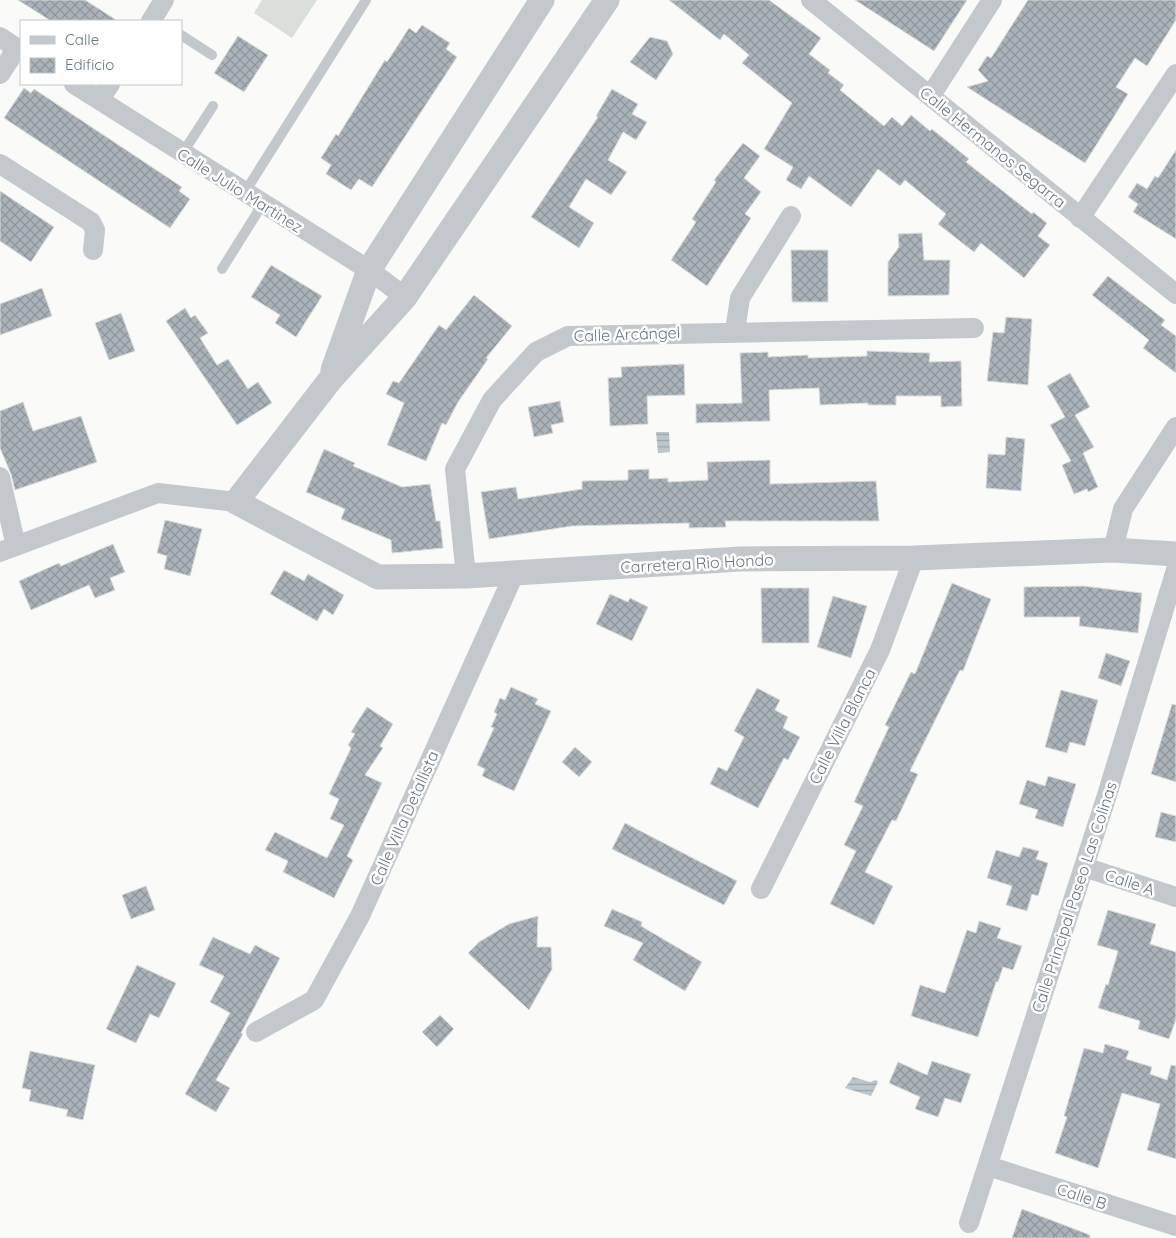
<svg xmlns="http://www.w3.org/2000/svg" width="1176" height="1238" font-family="Quicksand,sans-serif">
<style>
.garden{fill:#dadfd7}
.water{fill:url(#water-rules)}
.building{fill:url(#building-cross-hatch);stroke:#dcdcda}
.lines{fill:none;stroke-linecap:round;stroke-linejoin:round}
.service{stroke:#c3c8cc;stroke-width:10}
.minor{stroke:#c3c8cc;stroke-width:20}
.tertiary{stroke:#c3c8cc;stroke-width:25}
.labels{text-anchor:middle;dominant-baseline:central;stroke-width:5;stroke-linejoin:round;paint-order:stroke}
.street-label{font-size:16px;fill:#657683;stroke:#fff}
</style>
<defs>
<pattern id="water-rules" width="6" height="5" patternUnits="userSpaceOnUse" patternTransform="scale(1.25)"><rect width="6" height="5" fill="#bbc7cb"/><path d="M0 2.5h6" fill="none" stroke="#9ca6aa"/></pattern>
<pattern id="building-cross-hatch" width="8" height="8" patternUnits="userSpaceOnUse" patternTransform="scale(1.25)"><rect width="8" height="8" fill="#aab3b9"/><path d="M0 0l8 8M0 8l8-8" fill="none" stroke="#8e969c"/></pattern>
</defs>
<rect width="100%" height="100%" fill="#fafaf8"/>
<!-- garden -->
<path class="garden" d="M262 0H317L292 38 254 13Z"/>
<!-- water -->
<path class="water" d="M656 432H669L670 452 658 453Z
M853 1077 870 1082 876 1080 878 1082 871 1096 845 1088Z"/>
<!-- building -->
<path class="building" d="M18 0H85L118 21H51Z
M669 0H769L821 38 809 54 830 70 828 73 844 85 840 90 884 126 892 117 902 126 911 115 930 131 932 129 969 159 966 162 1032 214 1033 212 1047 223 1038 236 1050 245 1024 278 981 243 974 252 938 224 946 214 905 180 900 186 878 169 851 207 809 176 801 189 786 180 793 167 764 149 792 103 742 63 749 55 724 34 720 40Z
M855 0H967L934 51Z
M1028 0H1176V20L1147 66 1135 58 1116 87 1128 94 1085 163 967 87 988 81 978 70 987 56 991 58Z
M422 25 450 43 446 49 457 57 372 187 359 179 351 190 326 174 331 165 321 158 336 134 338 136 385 60 387 62 409 28 416 33Z
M238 36 268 55 244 92 214 73Z
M650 37 667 41 673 54 656 80 630 62Z
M24 88 31 93 34 89 182 187 179 191 190 199 170 228 4 118Z
M612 89 638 104 632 114 647 122 636 140 623 132 608 160 627 172 611 195 586 179 569 207 594 223 579 248 531 217 598 117 596 116Z
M743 143 760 156 744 178 761 192 745 214 751 218 707 286 671 260 696 222 692 219 716 182 714 180Z
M1176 150V239L1133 212 1138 204 1128 197 1137 183 1147 189 1155 176 1158 178Z
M0 191 54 227 31 262 0 241Z
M922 233 924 260H950L949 295 888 296V262L899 247 898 234Z
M791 250H828V302H792Z
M271 265 322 296 296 337 275 323 280 315 251 297Z
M1108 276 1165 320 1161 325 1176 336V373L1143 348 1149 340 1092 295Z
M42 288 52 316 0 335V304Z
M474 295 512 326 486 358 488 359 458 402 446 425 442 423 426 461 387 445 404 403 386 394 393 381 399 383 439 325 446 330Z
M185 308 191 318 195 315 208 333 200 338 217 365 228 359 248 389 258 382 272 403 237 425 166 321Z
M121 313 135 351 109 360 95 323Z
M1006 317 1032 319 1028 385 987 381 993 332 1004 333Z
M867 351 930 353 929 362 961 361 962 406 941 407V396H896V405H868V403L820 405 819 388 769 390 770 421 696 423V404L742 403 740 353 768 352V357L808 355V358L867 356Z
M684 364 685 395 647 396 648 424 610 426 608 378 622 377 621 367Z
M1070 373 1090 407 1075 415 1094 447 1083 453 1098 487 1088 492 1087 489 1074 494 1062 465 1071 461 1050 425 1065 417 1047 386Z
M560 401 564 422 551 425 553 433 534 437 528 407Z
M23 402 33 431 81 416 97 462 15 490 11 474 0 448V411Z
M1006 437 1025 439 1021 491 986 488 988 454 1005 455Z
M324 449 355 463 353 466 402 487 430 484 436 521H440L443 548 392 553 391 540 341 519 345 509 306 492Z
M770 460V484L876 481 879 521H725L726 527 689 528V523L572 526 489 539 481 492 516 487 518 499 582 489V481L628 480V470L649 469V479L668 478V482L708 480 707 462Z
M165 520 202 529 190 576 164 569 167 556 157 553Z
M113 544 125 572 110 578 115 590 95 598 89 585 31 610 19 581 59 563 61 566Z
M284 570 304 581 308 574 344 595 333 615 324 609 317 621 270 594Z
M952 583 991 599 963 671 960 670 910 771 918 774 896 821 892 820 865 872 893 886 874 925 830 904 856 851 844 845 863 806 854 802 889 727 885 725 911 672 915 674Z
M1083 586 1142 593 1138 633 1079 626 1080 617H1024V587Z
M761 588H809V643H762Z
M610 594 628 602 630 598 648 607 632 641 596 624Z
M833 596 867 606 851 658 817 647Z
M1106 653 1130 661 1121 686 1098 678Z
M511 687 538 699 535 704 551 711 514 791 482 776 485 769 477 765 494 728 491 727 497 714 494 712 500 698 505 700Z
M757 688 780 700 775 710 788 717 783 728 800 737 788 760 784 758 758 808 710 784 718 767 727 771 744 737 734 731Z
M1061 690 1098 700 1085 746 1070 742 1067 753 1045 747Z
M1172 704 1176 705V782L1151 774Z
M367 707 393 724 380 746 383 748 365 775 382 783 347 856 353 860 334 898 283 872 288 861 265 850 275 832 327 858 344 825 330 819 339 799 329 794 351 748 348 745 355 734 351 732Z
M575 747 592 762 579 777 562 762Z
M1048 776 1076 784 1063 827 1035 818 1038 810 1019 804 1027 780 1045 786Z
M1161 812 1176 816V842L1155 837Z
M625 823 737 881 724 905 612 849Z
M1023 847 1039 851 1036 859 1048 863 1038 896 1032 894 1027 911 1006 905 1012 886 987 878 996 850 1019 857Z
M146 886 155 910 131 919 122 895Z
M612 909 642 922 641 926 702 962 685 991 633 960 643 943 604 926Z
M1108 910 1156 924 1150 944 1176 952V1019L1169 1039 1138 1029 1140 1021 1098 1008 1106 984 1108 985 1118 951 1097 945Z
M538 916 537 947H551L552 969 529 1010 468 953 479 942 509 924Z
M979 921 1001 928 997 938 1022 946 1013 970 1003 967 998 982H996L978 1037 911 1016 920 985 945 993 967 930 976 933Z
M213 937 250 954 255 945 280 958 241 1033 243 1034 216 1080 230 1088 216 1112 185 1094 230 1013 210 1002 224 976 199 965Z
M137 965 176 983 159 1018 150 1014 136 1043 106 1029Z
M440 1015 454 1029 437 1047 422 1032Z
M1105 1044 1129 1051 1126 1059 1152 1067 1150 1074 1167 1080 1171 1065 1176 1066V1159L1147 1150 1160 1104 1122 1093 1098 1168 1055 1153 1067 1117 1064 1116 1084 1048 1103 1053Z
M30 1051 95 1065 83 1120 66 1116 68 1110 29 1101 31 1090 22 1088Z
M932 1061 971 1074 961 1103 945 1098 938 1117 915 1109 920 1097 889 1083 898 1062 927 1075Z
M1022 1209 1090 1235V1238H1012Z"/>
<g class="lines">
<!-- service -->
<path class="service" d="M181 35 212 55
M182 154 213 106
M245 192 366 0
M222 269 262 205"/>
<!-- minor -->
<path class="minor" d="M811 0 1176 294
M151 21 164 0
M0 37 21 51
M0 74 17 48
M74 84 369 270 405 297
M931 95 992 0
M99 100 110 84
M0 164 91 222 95 230 93 250
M1080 218 1176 74
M735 331 740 298 791 216
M0 477 16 546
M1113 550 1123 509 1176 427
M0 552 158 493 236 502
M466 576 455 469 492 400 536 352 568 336 974 328
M1084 867 1176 897
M761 889 880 650 914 558
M256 1032 314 1000 360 916 515 572
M988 1166 1176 1226
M969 1223 1107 795 1176 570"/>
<!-- tertiary -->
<path class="tertiary" d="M607 0 405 297 330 380 236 502 378 577 466 576 740 559 914 558 1113 550 1176 554
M333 370 369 270 542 0"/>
</g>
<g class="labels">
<!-- street labels -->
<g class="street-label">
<text transform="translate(993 147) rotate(39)">Calle Hermanos Segarra</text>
<text transform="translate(240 190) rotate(32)">Calle Julio Martínez</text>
<text transform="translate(627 334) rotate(-2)">Calle Arcángel</text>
<text transform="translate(697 563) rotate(-3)">Carretera Rio Hondo</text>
<text transform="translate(842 726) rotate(-63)">Calle Villa Blanca</text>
<text transform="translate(404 818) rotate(-66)">Calle Villa Detallista</text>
<text transform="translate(1130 882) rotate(18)">Calle A</text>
<text transform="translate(1074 897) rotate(-72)">Calle Principal Paseo Las Colinas</text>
<text transform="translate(1082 1196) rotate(18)">Calle B</text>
</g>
</g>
<!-- legend -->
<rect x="20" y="20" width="162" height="65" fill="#ffffff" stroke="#c1c8cd"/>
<rect x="30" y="36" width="25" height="8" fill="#c3c8cc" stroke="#c1c8cd"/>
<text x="65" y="45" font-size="15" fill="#657683">Calle</text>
<rect x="30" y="58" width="25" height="15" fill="url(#building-cross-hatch)" stroke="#c1c8cd"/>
<text x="65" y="70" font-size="15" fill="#657683">Edificio</text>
</svg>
